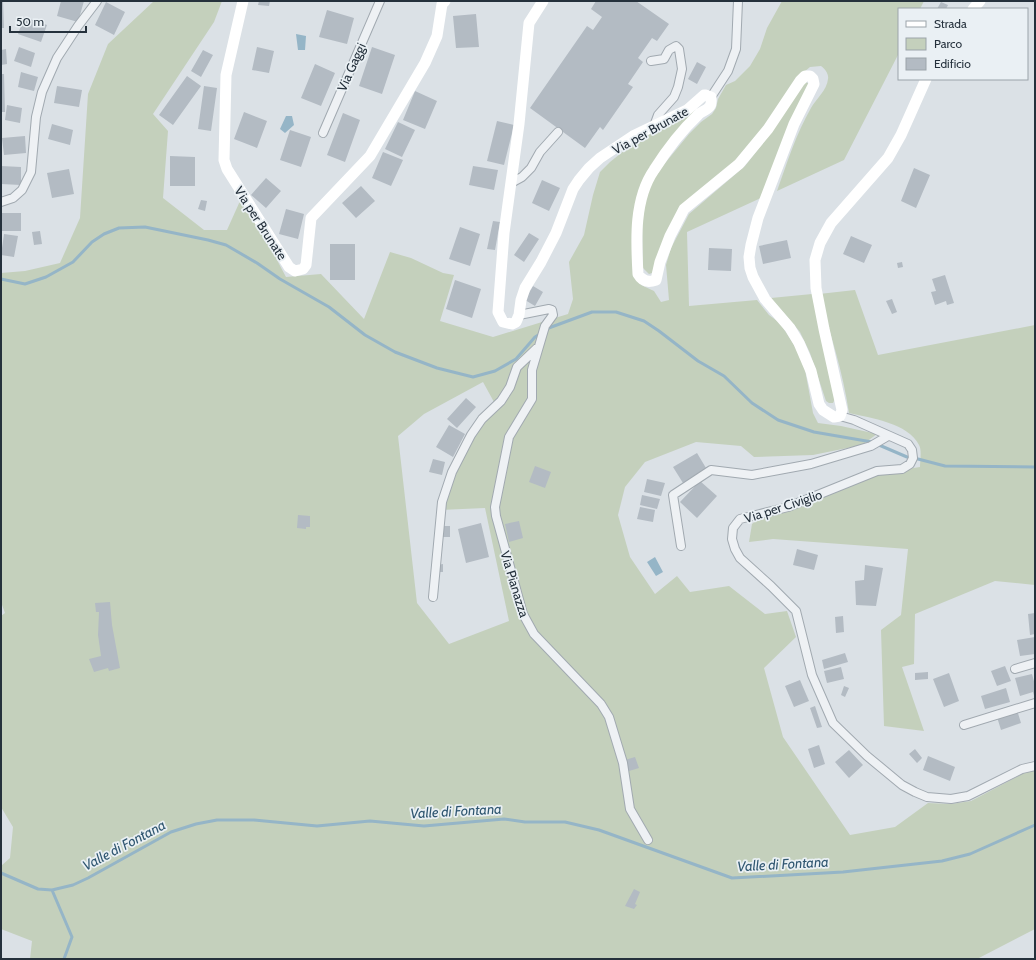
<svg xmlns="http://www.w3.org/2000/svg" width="1036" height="960" font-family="Cabin,sans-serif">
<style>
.green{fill:#c4d0bc;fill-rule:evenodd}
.water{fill:#95b5c7}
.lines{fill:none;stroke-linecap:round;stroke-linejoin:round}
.stream{stroke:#95b5c7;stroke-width:3}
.building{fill:#b3bbc3}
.street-casing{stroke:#a1a9b0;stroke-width:10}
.street{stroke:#eef1f4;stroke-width:8}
.secondary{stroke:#fff;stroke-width:11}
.labels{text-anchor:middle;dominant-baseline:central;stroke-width:3.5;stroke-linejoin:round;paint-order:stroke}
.street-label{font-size:13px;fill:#25313c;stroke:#eaf0f4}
.water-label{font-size:14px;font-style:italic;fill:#2f5670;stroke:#eaf0f4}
</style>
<rect width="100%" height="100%" fill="#dbe1e6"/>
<!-- green -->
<path class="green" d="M154 1H222L214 22 153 114 168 131 163 198 204 230H227L240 201 268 243 286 277 321 274 364 319 390 252 411 258 443 273 454 275 440 321 493 337 568 314 573 299 569 262 584 235 593 195 600 172 610 162 635 142 695 110 641 190V285L654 291 661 302 669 300 666 265 671 248 689 214 745 166 770 134 801 85 806 82 810 85 763 197 687 232 689 306 757 300 769 315 780 323 803 359 813 413 818 423 841 426 877 434 862 445 813 455 754 457 741 446 696 442 645 462 625 487 618 515 630 557 655 594 677 576 690 592 729 586 765 614 787 611 796 637 764 668 783 737 850 835 895 827 928 803 951 804 971 801 1024 773 1035 770V929L977 959H30L32 941 1 929V866L10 858 13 827 1 807V616L5 613 1 602V273L25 271 60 263 80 218 88 94 108 44ZM483 382 494 402 474 423 440 510 485 508 509 621 449 644 417 603 398 436 424 414Z
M782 1H924L920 9H899V53L844 160 777 191C787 163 796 134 811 108 816 99 827 90 828 79 829 74 825 69 821 66L810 67 804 72 738 162 684 205 652 273 649 274 643 268 642 218 648 190 657 173 689 134 701 122 712 114 716 108 718 99 726 85 735 81 750 66 760 49 767 28Z
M855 290 878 355 1035 325V585L995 581 915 614 914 664 902 667 924 731 884 726 881 630 901 615 908 549 773 539 749 542 752 524 759 518 789 511 881 473 920 467C920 461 922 450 919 445 908 423 871 418 849 413 843 372 830 333 819 294Z
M812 294 835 399 833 403H829L826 401 810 353 800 332 771 298Z"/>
<!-- water -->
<path class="water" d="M296 34 306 36 305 50H298Z
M286 116H292L294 125 285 133 280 129Z
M655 557 663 572 656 576 647 562Z"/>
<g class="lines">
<!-- stream -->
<path class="stream" d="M1 279 25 284 46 277 73 262 92 242 104 234 119 228 145 227 208 240 226 245 257 263 280 279 329 307 365 335 395 352 437 368 473 377 495 371 516 359 535 337 540 334
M546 329 592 312H616L644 321 659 331 698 361 724 376 752 403 778 420 814 432 872 442 907 457
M918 459 945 466 1035 467
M1 873 38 889 52 890 73 885 88 878 171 832 196 824 217 820H254L317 826 370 821 424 826 504 819 525 822H565L599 830 732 878 843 872 942 861 970 854 1035 825
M52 890 72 937 64 959"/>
</g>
<!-- building -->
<path class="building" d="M1 1H3L4 28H1Z
M61 1H84L78 22 57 16Z
M259 1H270L269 6 258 5Z
M596 1H636L669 24 657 41 652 38 638 58 643 62 628 84 633 87 603 130 600 127 585 148 530 108 587 26 593 30 602 17 591 9Z
M106 2 125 12 114 35 95 25Z
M941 2 948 5 946 9H937Z
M327 10 354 18 347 44 319 37Z
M476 14 479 47 456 48 453 16Z
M24 17 47 25 41 42 18 34Z
M19 47 35 53 31 67 14 61Z
M257 47 274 51 269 73 252 70Z
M372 47 395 55 382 94 359 86Z
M6 49 7 64 1 65V50Z
M203 50 213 55 201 77 191 71Z
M697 62 706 67 697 84 688 79Z
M315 64 335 73 321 106 301 98Z
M21 72 38 77 34 91 18 87Z
M1 74H4L5 112H1Z
M187 76 201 86 173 125 159 115Z
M57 86 82 90 79 107 54 103Z
M204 86 217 88 211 131 198 129Z
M415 91 437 101 425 129 403 120Z
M7 105 22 108 20 123 5 120Z
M244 112 267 121 257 148 234 139Z
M343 113 360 120 345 162 327 155Z
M497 121 514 125 504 165 487 161Z
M398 122 415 130 402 157 385 149Z
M52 124 73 130 70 145 48 139Z
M290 130 311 137 301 167 280 160Z
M25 136 26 153 4 155 2 138Z
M383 152 403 160 391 186 372 178Z
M170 156 195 157V186H170Z
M1 166 21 167V185L1 184Z
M473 166 498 170 494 190 469 185Z
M914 168 930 175 916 208 901 201Z
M69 169 74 194 52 198 47 173Z
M266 178 281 191 266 208 251 195Z
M542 180 560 188 549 211 532 203Z
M361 186 375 201 356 218 342 203Z
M201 200 207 201 205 211 198 209Z
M286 209 304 214 298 239 279 234Z
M1 213H21V231H1Z
M493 221 500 222 495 250 487 249Z
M460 227 480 234 470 266 449 259Z
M40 231 42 244 34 245 32 232Z
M529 233 539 239 524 262 514 255Z
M4 234 18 236 14 257 1 255Z
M851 236 872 245 864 263 843 254Z
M787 240 791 258 763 264 759 246Z
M330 244H355V280H330Z
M709 248 732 249 731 271 708 270Z
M902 262 903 267 898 268 897 263Z
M945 275 954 303 947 305 946 301 935 305 931 292 936 291 932 279Z
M455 280 481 289 472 318 446 309Z
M533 286 543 292 535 306 525 300Z
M892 299 897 312 892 314 886 301Z
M466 398 476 407 457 428 447 419Z
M449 425 465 434 453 457 436 447Z
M697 453 706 468 683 483 673 467Z
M433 459 445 462 442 475 429 472Z
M535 466 551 472 545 488 529 482Z
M647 479 665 483 661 496 644 492Z
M700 481 717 496 697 518 680 502Z
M642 495 660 499 657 509 640 505Z
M640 507 655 510 653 522 637 519Z
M298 515 310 516V527H306V529L297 528Z
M519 521 523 538 509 542 505 524Z
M481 523 489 557 466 563 458 529Z
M442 526H450V537H442Z
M797 549 818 555 814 570 793 565Z
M443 564V572H437V565Z
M865 565 883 568 876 606 856 605 855 581 864 580Z
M110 602 112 625 120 668 109 671 108 668 94 672 89 659 101 656 98 635 99 612H96L95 603Z
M1035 613V634L1030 635 1028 614Z
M843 616 844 632 836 633 835 617Z
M1035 637V654L1020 656 1017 640Z
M845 653 848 662 824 669 822 660Z
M1005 666 1011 681 997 686 991 671Z
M841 667 844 679 827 683 824 671Z
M928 672V679L915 680V673Z
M949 673 959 701 944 707 933 679Z
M1032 674 1035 685V699L1033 692 1020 696 1015 678Z
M800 680 809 701 794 707 785 686Z
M844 686 849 688 845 697 841 695Z
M1006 688 1010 702 985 709 981 696Z
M815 706 822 727 817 728 810 708Z
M1017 710 1021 723 1001 730 997 717Z
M819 745 825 764 814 768 808 749Z
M915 749 922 758 917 763 909 754Z
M849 750 863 765 849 778 835 762Z
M928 756 955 767 950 781 923 770Z
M635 757 639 768 629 771 625 760Z
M634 889 640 892 635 904 637 905 634 909 625 906Z"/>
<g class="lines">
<!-- street casing -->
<g class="street-casing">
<path id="street" d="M651 61 664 59 669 50 676 46 679 49 682 69 678 87 674 97 658 115 654 126
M711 97 728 71 736 49 738 1
M323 133 380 1
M511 183 522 177 531 168 540 152 558 132
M1 202 13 198 22 190 31 172 36 117 42 92 57 58 78 26 97 1
M519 315 549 309 552 310 553 315 545 326 532 370V399L509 437 495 507 496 516 523 614 534 634 601 704 609 717 623 763 630 809 648 840
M840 416 854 420 908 444 912 450 913 458 910 464 902 469 877 471 788 507 740 519 733 528 732 539 735 549 740 558 771 586 796 611 812 675 833 723 867 756 902 785 915 792 927 797 951 799 968 796 1022 769 1035 766
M681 546 673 495 711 470 752 475 811 464 871 446 888 436
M433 597 442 502 452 472 471 435 482 419 501 401 510 387 517 367 537 348
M1015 669 1035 663
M964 725 1035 703"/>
</g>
<!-- street -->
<use href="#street" class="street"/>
<!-- secondary -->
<path class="secondary" d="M243 1 226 75 224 160 227 169 282 256 289 267 295 271 303 269 306 265 311 218 370 156 425 63 437 36 442 4 445 1
M543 1 529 23 519 124 504 233 498 312 503 322 512 324 516 322 519 315 521 300 525 288 541 262 556 233 573 189 579 180 589 168 600 158 633 136 687 110 704 95H706L711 97C711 101 712 103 710 106 707 111 701 111 698 115 681 131 666 151 654 170 634 199 636 240 638 274 642 281 648 283 656 280L660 262 670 236 684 209 739 164 768 129 800 81 805 76H810L813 79 814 84 794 124 758 218 751 245 749 257 750 268 753 277 765 299 790 328 799 343 811 371 819 404 823 410 834 417 840 416 842 410 824 329 816 288 815 260 820 243 831 223 888 158 901 135 926 79
M973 9 980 1"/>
</g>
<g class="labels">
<!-- street labels -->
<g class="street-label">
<text transform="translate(351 67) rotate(-66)">Via Gaggi</text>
<text transform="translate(650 130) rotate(-29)">Via per Brunate</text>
<text transform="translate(261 223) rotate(57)">Via per Brunate</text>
<text transform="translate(783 506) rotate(-18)">Via per Civiglio</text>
<text transform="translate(515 584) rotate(73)">Via Pianazza</text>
</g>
<!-- water labels -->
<g class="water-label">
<text transform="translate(456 811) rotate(-3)">Valle di Fontana</text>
<text transform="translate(124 845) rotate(-28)">Valle di Fontana</text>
<text transform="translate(783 864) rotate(-3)">Valle di Fontana</text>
</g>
</g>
<!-- border -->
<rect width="1036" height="960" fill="none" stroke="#25313c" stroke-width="4"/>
<!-- legend -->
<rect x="898" y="8" width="130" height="72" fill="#eaf0f4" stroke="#9ba4aa"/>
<rect x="906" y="21" width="20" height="6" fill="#ffffff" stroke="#9ba4aa"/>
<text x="934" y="28" font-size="12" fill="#25313c">Strada</text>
<rect x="906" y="38" width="20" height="12" fill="#c4d0bc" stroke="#9ba4aa"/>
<text x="934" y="48" font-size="12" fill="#25313c">Parco</text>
<rect x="906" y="58" width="20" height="12" fill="#b3bbc3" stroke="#9ba4aa"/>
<text x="934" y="68" font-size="12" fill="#25313c">Edificio</text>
<!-- scale -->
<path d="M10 26v6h76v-6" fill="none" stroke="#25313c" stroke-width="2"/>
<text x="16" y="26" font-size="12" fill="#25313c" stroke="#eaf0f4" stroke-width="3" paint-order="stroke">50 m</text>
</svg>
